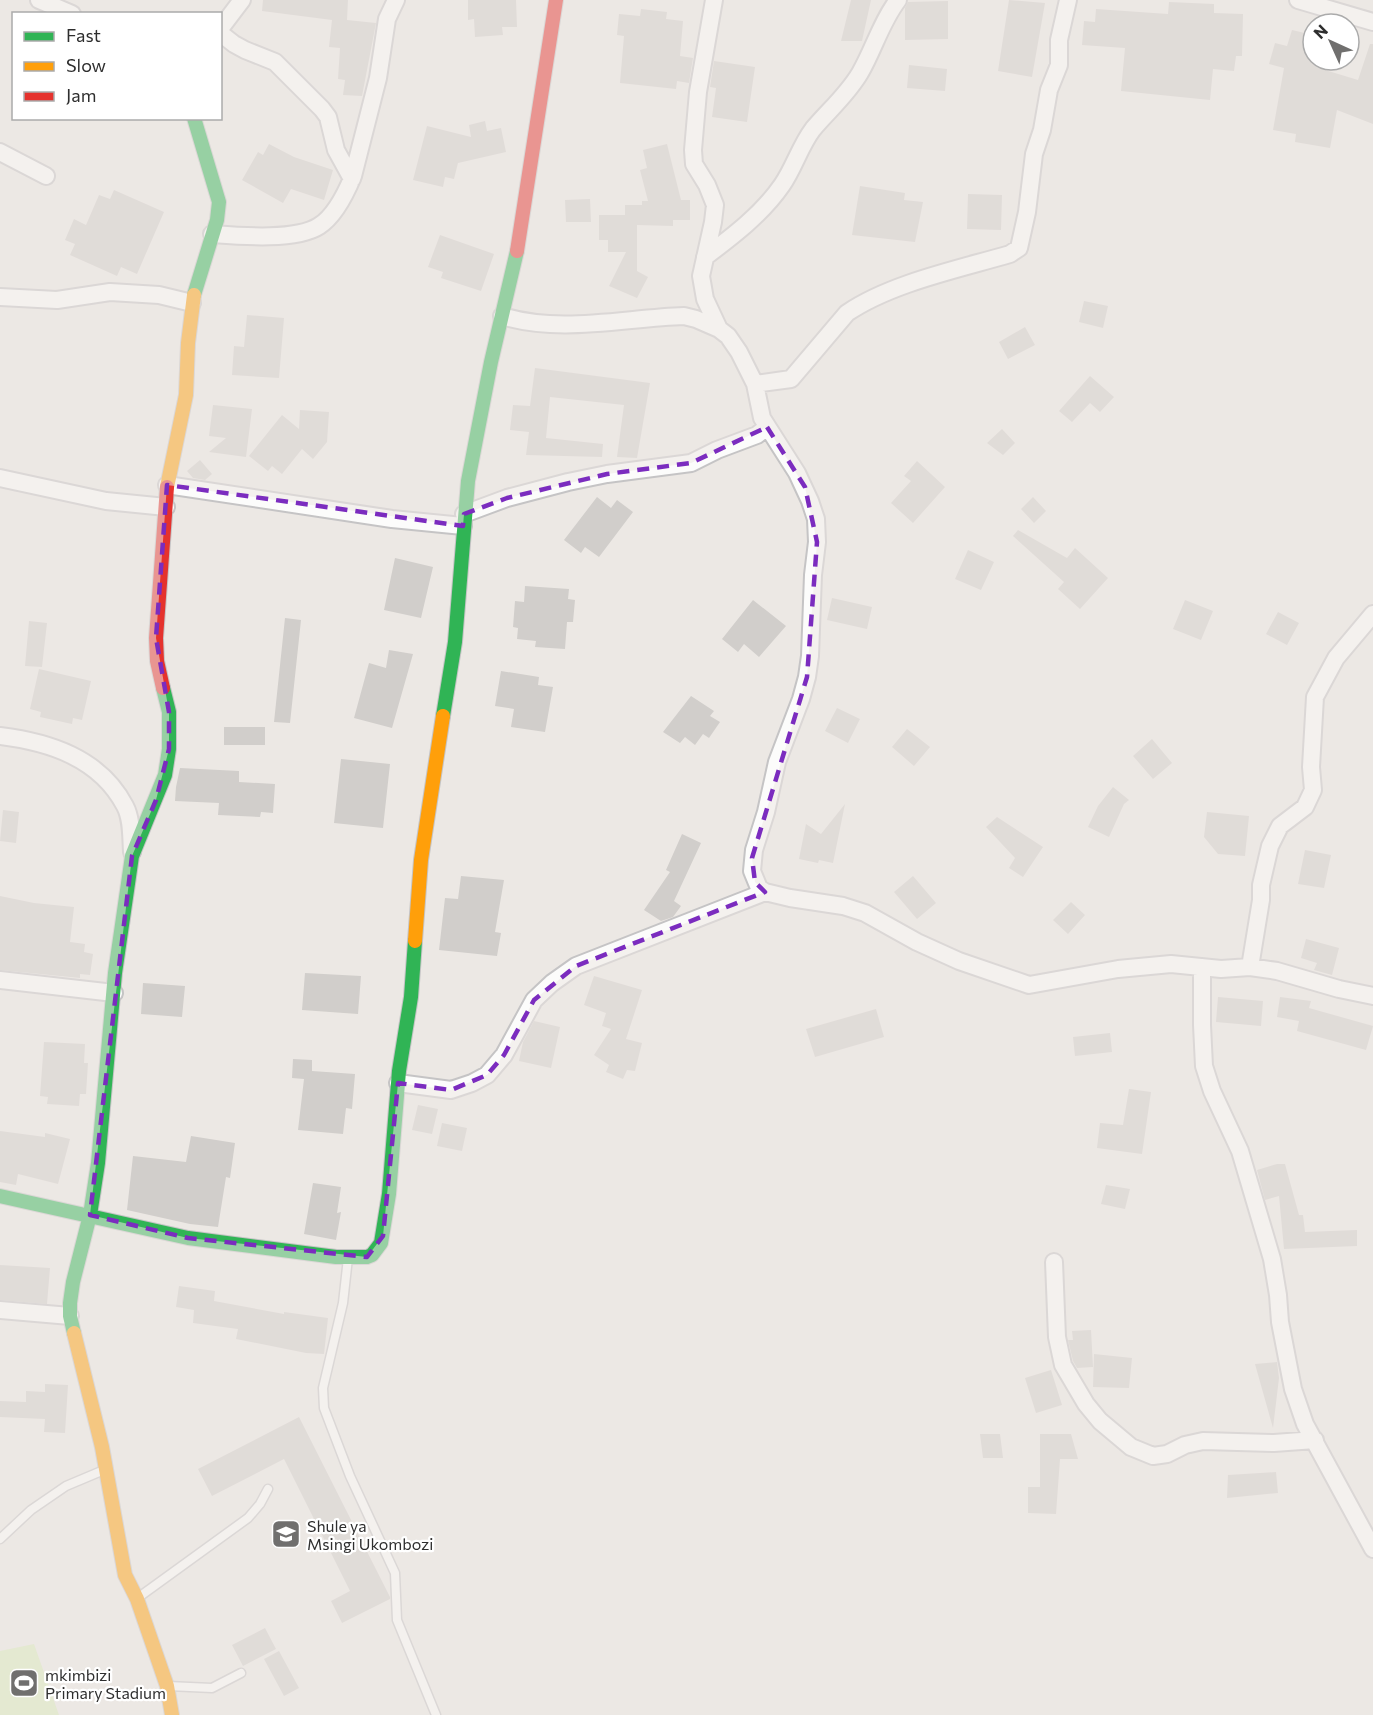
<svg xmlns="http://www.w3.org/2000/svg" width="1373" height="1715" font-family="Commissioner,sans-serif">
<style>
.pitch{fill:#d9eabb}
.building{fill:#d1cecb}
.lines{fill:none;stroke-linecap:round;stroke-linejoin:round}
.lane-casing{stroke:#c5c4c5;stroke-width:11}
.street-casing{stroke:#c5c4c5;stroke-width:20}
.fast-casing{stroke:#c5c4c5;stroke-width:16}
.slow-casing{stroke:#c5c4c5;stroke-width:16}
.jam-casing{stroke:#c5c4c5;stroke-width:16}
.lane{stroke:#fcfcfb;stroke-width:8}
.street{stroke:#fcfcfb;stroke-width:16}
.fast{stroke:#30b455;stroke-width:14}
.slow{stroke:#ff9f0a;stroke-width:14}
.jam{stroke:#e5322d;stroke-width:14}
.marked{fill:none;stroke:#7b2cbf;stroke-width:4.5;stroke-dasharray:12 8;stroke-linejoin:round}
.labels{text-anchor:middle;dominant-baseline:central;stroke-width:4.5;stroke-linejoin:round;paint-order:stroke}
.poi-label{font-size:16px;fill:#2e2e2e;stroke:#fff;text-anchor:start}
</style>
<rect width="100%" height="100%" fill="#ece8e4"/>
<!-- pitch -->
<path class="pitch" d="M34 1644 59 1715H0V1651Z"/>
<!-- building -->
<path class="building" d="M263 0H348L347 20 376 23 362 96 343 95 345 80 338 79 340 48 329 47 332 20 262 11Z
M468 0H516L517 27H502L503 35 475 37 474 19 468 20Z
M851 0H871L862 41H841Z
M1009 0 1045 3 1032 77 998 71Z
M948 1V39L905 40V8L908 2Z
M1169 2 1214 4V13L1243 14 1242 56H1236L1234 71 1213 69 1210 100 1121 91 1125 48 1082 45 1084 21 1095 22 1096 9 1168 14Z
M641 9 667 12 666 19 683 21 680 56 693 58 689 83 677 81 676 89 620 83 624 36 617 35 619 14 640 16Z
M1292 30 1313 35V60H1328L1325 70 1358 80 1370 44H1373V124L1337 110 1330 148 1295 142 1296 134 1273 130 1284 68 1269 64 1275 43 1287 46Z
M714 61 755 67 747 122 712 117 716 88 710 87Z
M909 65 947 69 945 91 907 88Z
M485 121 487 131 501 128 506 152 458 163 454 179 445 177 443 187 413 180 427 126 471 137 469 125Z
M269 144 294 157 333 170 324 200 291 189 283 203 242 180 258 152 263 155Z
M667 144 681 200H690V220H673V226L637 225V271L648 277 637 298 609 286 626 252H608V240H599V215H625V205H642V201H648L640 170 647 168 643 150Z
M860 186 905 193 904 200 923 202 915 242 852 235Z
M114 190 164 212 137 274 121 267 117 276 70 255 75 244 65 240 74 219 86 225 99 195 110 199Z
M968 194 1002 195 1001 230 967 229Z
M590 199 591 222H566L565 200Z
M440 235 494 254 481 291 441 278 443 272 428 267Z
M1084 301 1108 306 1103 328 1079 322Z
M247 315 284 318 279 378 232 375 234 346 244 347Z
M1025 327 1035 345 1008 359 999 342Z
M535 368 650 383 637 458 617 457 624 405 550 397 546 438 603 444 602 457 526 455 529 432 510 430 513 405 530 406Z
M1090 376 1114 397 1100 412 1090 403 1072 422 1059 411Z
M213 405 252 409 246 457 209 452 226 438 209 436Z
M300 410 329 412 327 442 313 459 302 449 282 474 272 466 268 471 249 456 282 415 299 429Z
M1002 429 1015 443 1003 455 987 443Z
M200 460 212 474 205 480 193 478 187 471Z
M917 461 945 487 913 523 891 503 911 481 904 476Z
M597 497 611 508 617 500 633 512 599 557 585 547 581 553 564 540Z
M1033 497 1046 511 1034 523 1021 509Z
M1018 530 1067 558 1075 548 1108 578 1080 609 1058 589 1064 582 1013 536Z
M968 550 994 562 981 590 955 579Z
M395 558 433 567 421 618 384 610Z
M525 586 569 589 568 599 575 600 573 622H567L565 649 535 647 536 641 517 639 518 628 513 627 515 601 524 602Z
M832 598 872 607 867 629 827 620Z
M753 600 786 626 759 657 744 644 738 652 722 639Z
M1185 600 1213 611 1201 640 1173 629Z
M1278 612 1299 623 1287 645 1266 634Z
M285 618 301 620 290 723 274 722Z
M29 621 47 623 42 667 25 666Z
M389 650 413 654 392 728 354 718 369 663 386 668Z
M39 669 91 681 82 720 73 718 72 724 40 717 41 712 30 709Z
M501 671 539 677 538 685 553 687 545 732 511 727 514 709 495 706Z
M691 696 714 711 710 716 720 722 709 738 703 734 695 745 685 737 680 743 663 732Z
M837 708 860 719 848 743 825 731Z
M224 727H265V745H224Z
M907 729 930 747 914 766 892 747Z
M1152 739 1172 763 1153 779 1133 756Z
M341 759 390 764 383 828 334 823Z
M180 768 239 771V782L275 784 273 813 261 812 260 817 218 815 219 803 175 801 176 787Z
M1113 787 1129 800 1124 804 1109 837 1088 827 1098 806Z
M845 804 833 863 819 860 818 863 799 859 806 824 821 834Z
M3 810 19 812 16 843 0 841Z
M1207 812 1249 816 1245 856 1218 854 1204 837Z
M997 817 1043 847 1023 877 1009 868 1015 858 986 827Z
M682 834 701 843 674 901 681 906 673 917 661 921 644 910 670 872 666 870Z
M1305 850 1331 855 1324 888 1298 884Z
M461 876 504 880 495 932 501 933 497 956 439 950 445 898 458 899Z
M913 876 936 903 917 919 894 892Z
M0 896 34 903 74 907 70 942 85 944 84 952 93 954 90 975 80 974V978L0 970Z
M1071 902 1085 915 1068 934 1053 920Z
M1306 939 1339 948 1332 975 1314 970 1317 963 1301 958Z
M305 973 361 976 358 1014 302 1010Z
M594 976 642 990 626 1039 642 1043 635 1071 627 1070 623 1079 606 1072 609 1065 594 1055 611 1029 602 1026 606 1013 584 1005Z
M143 983 185 986 182 1017 141 1014Z
M1218 997 1263 1001 1261 1026 1216 1022Z
M1280 997 1311 1001 1309 1008 1373 1026 1366 1050 1297 1031 1299 1021 1277 1017Z
M876 1009 884 1037 815 1057 806 1029Z
M534 1021 560 1027 551 1068 519 1061 523 1042Z
M1110 1033 1112 1052 1075 1056 1073 1037Z
M44 1042 85 1044 84 1063H88L86 1094H80L79 1106 47 1104 48 1097 40 1096Z
M293 1059 312 1060V1071L355 1074 352 1109 346 1108 343 1134 298 1130 304 1079 292 1078Z
M1129 1089 1151 1092 1142 1154 1097 1148 1100 1123 1123 1125Z
M418 1105 438 1109 432 1134 412 1130Z
M442 1123 467 1128 462 1151 437 1146Z
M0 1131 45 1137V1133L70 1139 58 1184 18 1174 16 1185 0 1182Z
M191 1136 235 1143 230 1178 226 1177 218 1227 190 1224 127 1210 133 1156 186 1162Z
M1277 1164H1285L1299 1215H1303L1305 1232 1357 1230V1246L1284 1249 1279 1196 1265 1200 1257 1170Z
M313 1183 341 1187 337 1213 341 1212 336 1240 304 1234Z
M1106 1185 1130 1189 1125 1209 1101 1204Z
M0 1265 50 1268 47 1304 0 1300Z
M179 1286 215 1291 214 1301 284 1314V1312L328 1318 324 1354 306 1353 236 1339 238 1329 193 1323 194 1310 176 1307Z
M1091 1330 1093 1367 1077 1368 1073 1361 1068 1340H1073L1072 1331Z
M1094 1354 1132 1358 1129 1388 1093 1387Z
M1277 1362 1279 1378 1273 1428 1255 1364Z
M1051 1370 1062 1405 1036 1413 1025 1378Z
M45 1384 68 1385 65 1433 44 1432 45 1419 0 1417V1401L26 1402V1391L45 1392Z
M299 1417 390 1597V1599L342 1623 331 1601 350 1591 284 1459 212 1496 198 1469Z
M980 1434H1000L1003 1458H983Z
M1040 1434H1071L1078 1459H1060L1056 1514 1028 1513V1487H1040Z
M1276 1472 1278 1493 1227 1498 1228 1475Z
M265 1628 276 1649 243 1666 232 1645Z
M279 1651 299 1688 284 1696 264 1659Z"/>
<g class="lines">
<!-- lane casing -->
<g class="lane-casing">
<path id="lane" d="M348 1258 343 1303 323 1388 324 1408 350 1476 395 1573 397 1620 436 1715
M0 1539 31 1510 66 1486 104 1470
M139 1597 248 1518 260 1504 268 1489
M168 1686 212 1688 241 1673"/>
</g>
<!-- street casing -->
<g class="street-casing">
<path id="street" d="M39 0 72 14
M714 0 698 92 693 150 694 164 707 185 715 205 713 222 701 276 705 299 719 329
M1298 0 1373 22
M220 29 242 0
M220 33 234 44 245 50 275 62 322 109 328 117 336 150 352 179
M0 152 46 176
M212 234C239 236 296 241 319 226 335 216 346 193 353 176L378 78 387 19 396 0
M705 257C733 236 762 214 782 185 794 168 800 146 813 129 829 110 847 95 860 73 874 49 881 22 898 0
M0 297 57 300 110 292 159 295 192 303
M502 316C560 334 624 318 684 316L696 319 719 329 728 336 739 352 755 384 762 418 797 473 810 501 816 519 817 542 813 575 810 656 807 677 801 699 777 762 766 812 754 850 752 871 759 888 765 892 790 898 843 906 865 913 917 942 959 961 1029 985 1118 969 1171 964 1221 969 1250 967 1277 971 1339 989 1373 996
M755 384 791 379 847 313C891 283 959 269 1010 254L1019 248 1027 212 1034 154 1042 130 1049 90 1059 65V40L1068 0
M0 478 106 501 166 507
M167 485 392 519 463 526
M464 514 507 498 568 482 607 474 691 463 717 450 757 435 767 427
M0 736C49 742 100 758 125 806 132 819 131 837 132 852
M1202 967V1025L1204 1066 1212 1091 1240 1151 1272 1259 1278 1295 1280 1322 1293 1389 1305 1424 1373 1549
M1250 967 1261 900V885L1270 846 1280 826 1305 807 1313 790 1311 767 1315 697 1336 658 1373 614
M0 980 114 993
M398 1083 451 1090 472 1083 487 1075 504 1055 534 1000 552 983 576 966 765 892
M1054 1262 1057 1337 1063 1365 1086 1404 1100 1421 1131 1447 1153 1456 1167 1454 1185 1445 1203 1441 1274 1443 1315 1440
M0 1310 70 1316"/>
</g>
<!-- fast casing -->
<g class="fast-casing">
<path id="fast" d="M194 295 217 220 219 202 194 118
M443 716 455 642 468 481 491 362 517 251
M0 1196 188 1238 336 1257H367L372 1255 381 1243 389 1194 399 1071 411 997 415 941
M74 1333 70 1316V1303L73 1282 90 1215 98 1163 115 973 132 856 165 775 169 749V712L163 688"/>
</g>
<!-- slow casing -->
<g class="slow-casing">
<path id="slow" d="M167 487 186 395 188 343 194 295
M415 941 421 860 443 716
M74 1333 102 1447 125 1575 137 1599 167 1686 172 1715"/>
</g>
<!-- jam casing -->
<g class="jam-casing">
<path id="jam" d="M517 251 556 0
M163 688 157 661 156 638 167 487"/>
</g>
<!-- lane -->
<use href="#lane" class="lane"/>
<!-- street -->
<use href="#street" class="street"/>
<!-- fast -->
<use href="#fast" class="fast"/>
<!-- slow -->
<use href="#slow" class="slow"/>
<!-- jam -->
<use href="#jam" class="jam"/>
</g>
<!-- marked area -->
<path d="M0 0H1373V1715H0ZM767 427 805 487 817 542 807 677 752 858 755 882 765 892 576 966 534 1000 504 1055 487 1075 451 1090 398 1083 383 1236 367 1257 188 1238 90 1215 132 856 156 800 169 749V712L156 638 167 485 463 526 464 514 507 498 607 474 691 463Z" fill="#ece8e4" fill-opacity=".55" fill-rule="evenodd"/>
<path class="marked" d="M767 427 805 487 817 542 807 677 752 858 755 882 765 892 576 966 534 1000 504 1055 487 1075 451 1090 398 1083 383 1236 367 1257 188 1238 90 1215 132 856 156 800 169 749V712L156 638 167 485 463 526 464 514 507 498 607 474 691 463Z"/>
<!-- icons -->
<defs>
<g id="school-square" transform="scale(1.5)"><rect x="-9" y="-9" width="18" height="18" rx="4" fill="#706f6e" stroke="#fff"/><path d="M0-5L7-2L0 1L-7-2ZM-4 1L0 2.5L4 1V4Q0 6-4 4Z" fill="#fff"/></g>
<g id="stadium-square" transform="scale(1.5)"><rect x="-9" y="-9" width="18" height="18" rx="4" fill="#706f6e" stroke="#fff"/><path d="M0-5a6.5 5 0 1 0 0 10a6.5 5 0 1 0 0-10ZM-3.5-1.8h7v3.6h-7Z" fill="#fff"/></g>
</defs>
<g fill-rule="evenodd">
<use href="#school-square" x="286" y="1534"/>
<use href="#stadium-square" x="24" y="1683"/>
</g>
<g class="labels">
<!-- poi labels -->
<g class="poi-label">
<text x="307" y="1525">Shule ya<tspan x="307" dy="18">Msingi Ukombozi</tspan></text>
<text x="45" y="1674">mkimbizi<tspan x="45" dy="18">Primary Stadium</tspan></text>
</g>
</g>
<!-- legend -->
<rect x="12" y="12" width="210" height="108" fill="#ffffff" stroke="#ababab" stroke-width="1.5"/>
<rect x="24" y="32" width="30" height="9" fill="#30b455" stroke="#ababab" stroke-width="1.5"/>
<text x="66" y="42" font-size="18" fill="#2e2e2e">Fast</text>
<rect x="24" y="62" width="30" height="9" fill="#ff9f0a" stroke="#ababab" stroke-width="1.5"/>
<text x="66" y="72" font-size="18" fill="#2e2e2e">Slow</text>
<rect x="24" y="92" width="30" height="9" fill="#e5322d" stroke="#ababab" stroke-width="1.5"/>
<text x="66" y="102" font-size="18" fill="#2e2e2e">Jam</text>
<!-- north arrow -->
<g transform="translate(1331 42) rotate(315)"><circle r="28" fill="#ffffff" stroke="#ababab" stroke-width="1.5"/>
<path d="M0-4.5L10 22L0 15L-10 22Z" fill="#706f6e"/>
<text y="-9" font-size="16" font-weight="bold" text-anchor="middle" fill="#2e2e2e">N</text>
</g>
</svg>
